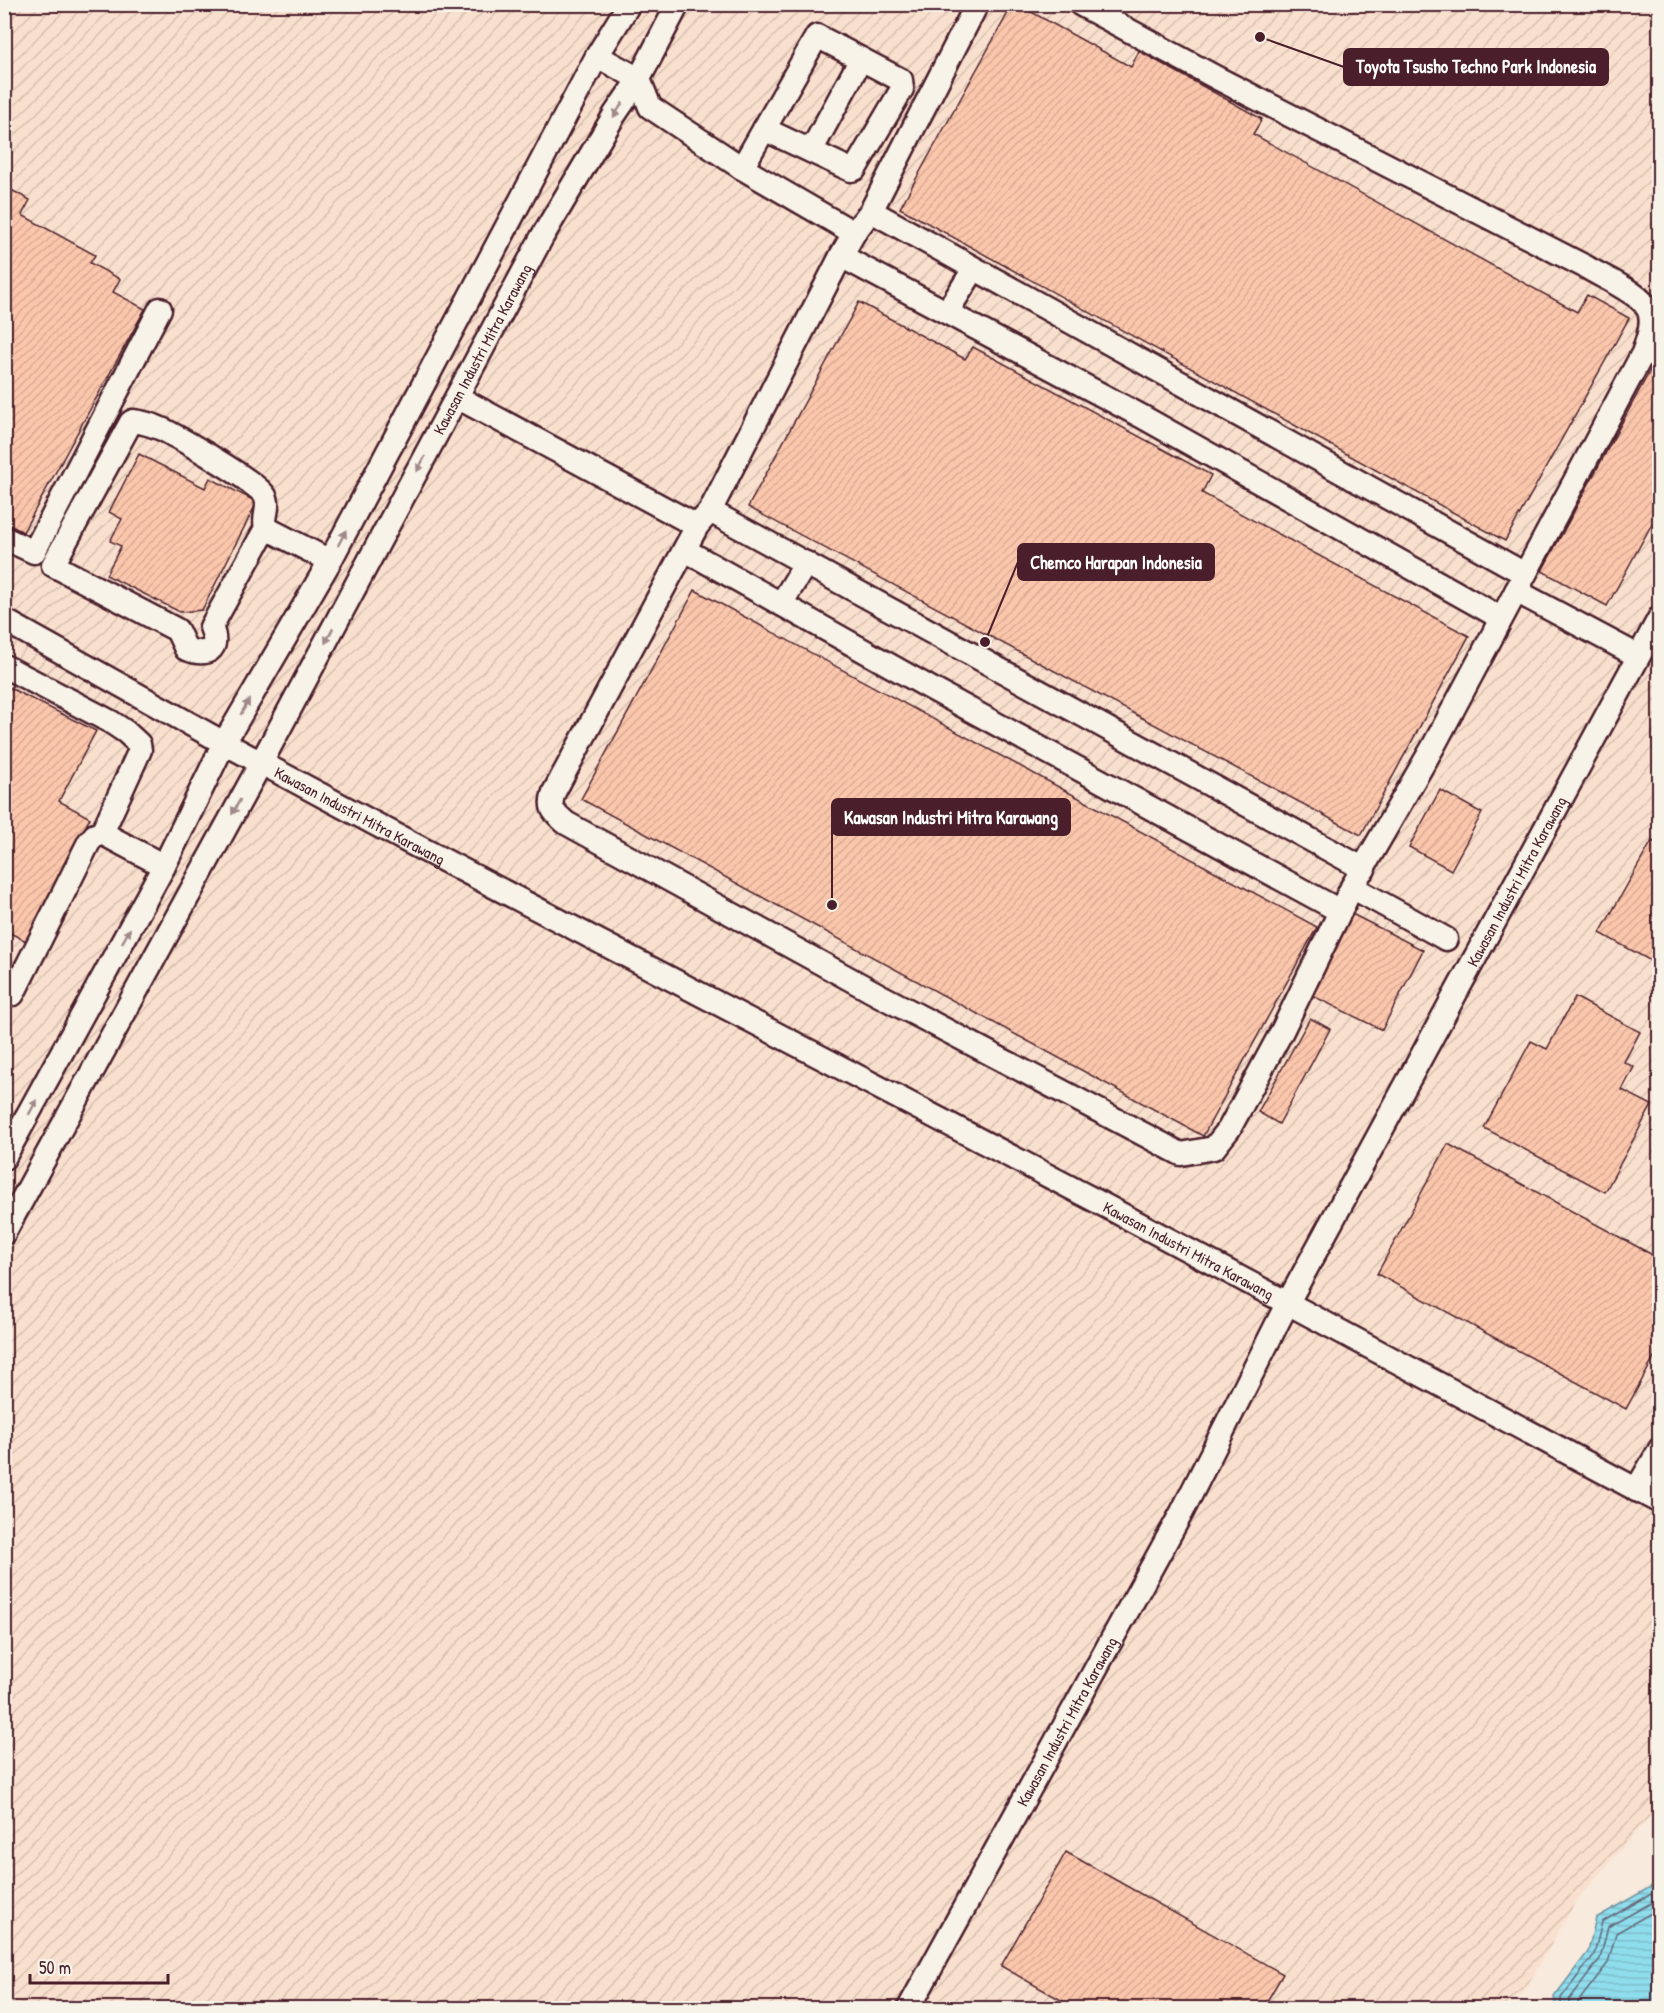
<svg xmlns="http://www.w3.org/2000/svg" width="1664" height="2013" font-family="'Patrick Hand',sans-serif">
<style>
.industrial{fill:url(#industrial-furrows)}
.water{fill:url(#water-rules);stroke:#73919f;stroke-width:1.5}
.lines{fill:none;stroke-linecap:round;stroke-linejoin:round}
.shore{stroke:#656b79;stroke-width:1.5}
.building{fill:url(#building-hatch);stroke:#4a1f2b;stroke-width:1.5}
.minor-casing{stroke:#4a1f2b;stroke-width:27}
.minor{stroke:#f7f3e8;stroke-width:22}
.oneway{fill:#a0898a}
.labels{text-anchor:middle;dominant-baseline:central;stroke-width:6;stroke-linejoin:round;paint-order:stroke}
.street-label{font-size:16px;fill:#4a1f2b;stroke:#f7f3e8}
.leader{fill:none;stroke:#4a1f2b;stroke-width:2}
.callout-dot{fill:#4a1f2b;stroke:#f7f3e8;stroke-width:2}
.callout{fill:#4a1f2b;stroke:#4a1f2b;stroke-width:2}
.callout-label{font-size:18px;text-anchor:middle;font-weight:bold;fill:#fff}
</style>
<defs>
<pattern id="industrial-furrows" width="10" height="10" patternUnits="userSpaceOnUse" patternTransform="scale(1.5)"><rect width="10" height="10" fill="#f9e0ce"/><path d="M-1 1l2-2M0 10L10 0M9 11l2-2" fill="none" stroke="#d7c0b1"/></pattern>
<pattern id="water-rules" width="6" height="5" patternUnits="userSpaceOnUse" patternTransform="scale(1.5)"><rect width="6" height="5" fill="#8edded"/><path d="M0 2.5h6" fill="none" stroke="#7cbdcb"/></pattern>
<pattern id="building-hatch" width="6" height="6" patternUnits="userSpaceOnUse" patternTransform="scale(1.5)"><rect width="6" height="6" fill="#fbc7ac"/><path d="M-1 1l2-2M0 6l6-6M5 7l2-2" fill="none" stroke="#d9aa94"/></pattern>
</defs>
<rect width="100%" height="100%" fill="#f8eadc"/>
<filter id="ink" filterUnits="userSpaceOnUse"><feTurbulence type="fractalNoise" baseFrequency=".0167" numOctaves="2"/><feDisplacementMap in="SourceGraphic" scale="12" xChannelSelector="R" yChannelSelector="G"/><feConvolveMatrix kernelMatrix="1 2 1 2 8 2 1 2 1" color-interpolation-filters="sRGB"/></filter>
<g filter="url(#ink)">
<!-- industrial -->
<path class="industrial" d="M5 5H1659V1806L1578 1898 1523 1993 1503 2008H5Z"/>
<!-- water -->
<path class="water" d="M1659 1882V2008H1556L1554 1997 1588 1952 1596 1918Z"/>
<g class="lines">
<!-- shore -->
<path class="shore" d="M1561 2008V1998L1594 1955 1602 1922 1660 1889
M1569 2008V2000L1600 1959 1608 1927 1660 1898
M1578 2008V2002L1608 1963 1616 1933 1660 1908"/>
</g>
<!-- building -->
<path class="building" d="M1013 4H1017L1131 67 1139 51 1262 119 1253 134 1577 312 1587 295 1629 318 1505 541 900 208Z
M4 186 30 200 22 215 95 255 90 263 120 279 113 292 145 309 23 532 4 522Z
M859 302 965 359 973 347 1211 475 1202 493 1469 636 1361 835 748 507Z
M1660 352V509L1607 606 1542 571Z
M139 454 205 488 210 478 257 502 202 610 180 612 106 575 121 546 110 541 122 519 109 512Z
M695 590 1317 927 1203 1136 581 799Z
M4 685 96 731 59 801 90 818 26 941 4 930Z
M1440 790 1482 813 1451 870 1409 847Z
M1652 841 1660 845V966L1600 933Z
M1352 914 1423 950 1382 1030 1311 995Z
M1575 997 1640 1032 1624 1062 1634 1067 1622 1090 1652 1105 1605 1192 1484 1128 1531 1041 1547 1049Z
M1310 1018 1330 1029 1279 1124 1258 1112Z
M1448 1144 1660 1259V1347L1626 1409 1377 1274Z
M1066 1852 1283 1974 1263 2008H1075L1001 1966Z"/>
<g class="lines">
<!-- minor casing -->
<g class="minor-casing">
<g id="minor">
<path d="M977 4 871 211 854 233 841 256 710 511 697 526 554 792C548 809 554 812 566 823L879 995 1181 1154 1214 1148 1229 1129 1282 1031 1352 887 1433 747 1643 353C1647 341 1654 324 1649 311 1643 294 1602 277 1586 267L1217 78 1080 4"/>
<path d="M597 56 639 79 650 107 742 168 854 233"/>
<path d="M811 151 861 59"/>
<path d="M742 168 817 36 901 80 902 89 855 169 851 170 764 129"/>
<path d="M871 211 1525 574"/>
<path d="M841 256 1141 416 1501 618"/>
<path d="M947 312 974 269"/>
<path d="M457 397 697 526"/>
<path d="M710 511 1364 869"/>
<path d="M266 528 211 627C221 650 207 657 186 649L177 630 53 565 131 422 133 421C143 422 155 426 164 430 181 439 259 483 265 496 271 507 262 518 266 528L330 561"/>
<path d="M4 538 34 552 160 309"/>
<path d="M685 550 932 689 1340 911"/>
<path d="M1516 591 1638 656"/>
<path d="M781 604 806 563"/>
<path id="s1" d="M4 620 224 743 409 842 1100 1203 1660 1502"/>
<path d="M4 666 111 722 126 732 139 744 140 750 102 833"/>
<path d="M1352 887 1446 939"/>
<path d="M13 994 89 842 95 835 102 833 164 866"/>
<path d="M4 1158 164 866 224 743 330 561 597 56 629 4"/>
<path id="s2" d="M4 1233 261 763 542 237 615 114 639 79 678 4"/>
<path d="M1636 1490 1660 1449"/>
<path id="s3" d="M909 2008 1182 1512 1287 1304 1660 617"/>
</g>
</g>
<!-- minor -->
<use href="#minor" class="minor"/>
</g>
<!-- one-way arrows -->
<defs><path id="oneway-solid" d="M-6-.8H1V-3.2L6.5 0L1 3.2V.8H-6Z" transform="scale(1.5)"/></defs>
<g class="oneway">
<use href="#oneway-solid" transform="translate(618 110) rotate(123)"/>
<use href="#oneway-solid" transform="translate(421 464) rotate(118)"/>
<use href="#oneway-solid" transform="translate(342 538) rotate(-62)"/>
<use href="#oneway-solid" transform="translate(329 636) rotate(118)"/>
<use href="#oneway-solid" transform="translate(245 707) rotate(-60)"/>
<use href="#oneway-solid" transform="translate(236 807) rotate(119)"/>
<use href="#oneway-solid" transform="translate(126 936) rotate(-61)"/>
<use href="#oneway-solid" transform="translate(33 1107) rotate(-61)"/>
</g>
</g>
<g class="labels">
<!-- street labels -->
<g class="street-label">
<text stroke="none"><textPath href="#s2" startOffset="1005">Kawasan Industri Mitra Karawang</textPath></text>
<text stroke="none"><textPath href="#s1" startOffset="406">Kawasan Industri Mitra Karawang</textPath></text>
<text stroke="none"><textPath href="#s3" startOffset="1280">Kawasan Industri Mitra Karawang</textPath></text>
<text stroke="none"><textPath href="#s1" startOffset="1342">Kawasan Industri Mitra Karawang</textPath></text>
<text stroke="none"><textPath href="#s3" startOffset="327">Kawasan Industri Mitra Karawang</textPath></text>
</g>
</g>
<!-- callouts -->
<path class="leader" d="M1260 37L1344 67M985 642L1018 562M832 905L832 817"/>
<g class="callout-dot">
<circle cx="1260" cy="37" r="6"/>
<circle cx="985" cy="642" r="6"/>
<circle cx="832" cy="905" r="6"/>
</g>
<g class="callout">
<rect x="1344" y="49" width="264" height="36" rx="6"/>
<rect x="1018" y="544" width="196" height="36" rx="6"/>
<rect x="832" y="799" width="238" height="36" rx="6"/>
</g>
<g class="callout-label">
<text x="1476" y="73">Toyota Tsusho Techno Park Indonesia</text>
<text x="1116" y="569">Chemco Harapan Indonesia</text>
<text x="951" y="824">Kawasan Industri Mitra Karawang</text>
</g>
<!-- margin -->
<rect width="1664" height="2013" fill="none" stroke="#f7f3e8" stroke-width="24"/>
<rect x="12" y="12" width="1640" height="1989" fill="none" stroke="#4a1f2b" stroke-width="2" filter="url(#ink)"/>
<!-- scale -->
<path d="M30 1974v9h138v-9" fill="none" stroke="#4a1f2b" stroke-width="3"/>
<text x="39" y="1974" font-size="18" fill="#4a1f2b" stroke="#f7f3e8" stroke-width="4.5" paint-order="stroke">50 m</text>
</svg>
